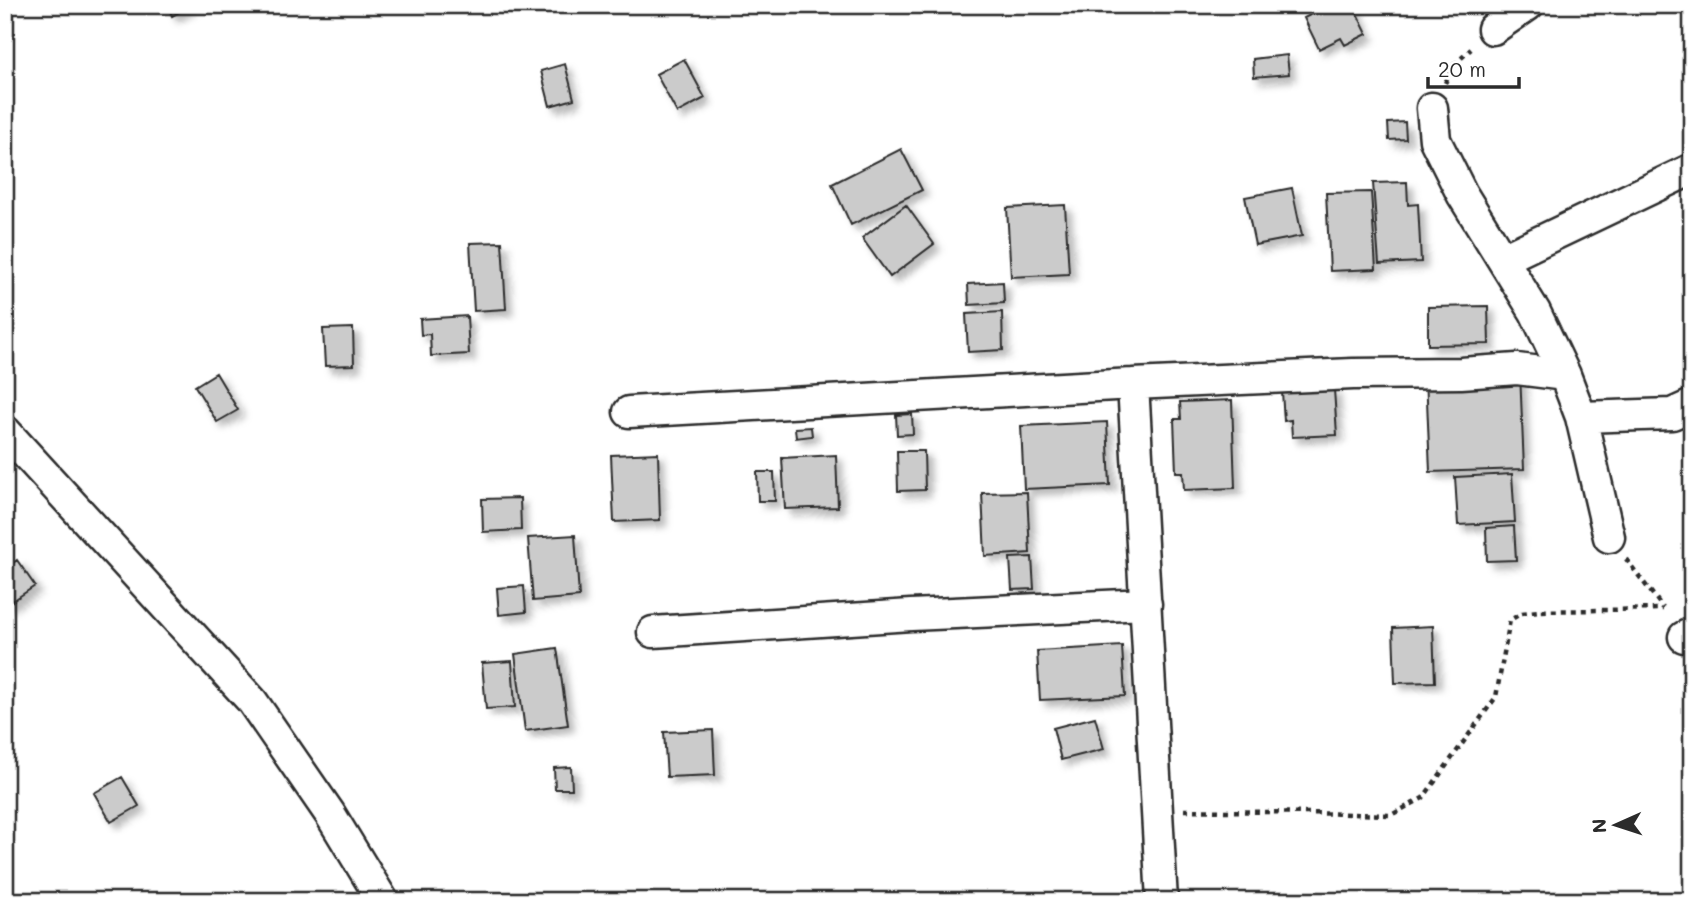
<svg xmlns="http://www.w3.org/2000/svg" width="1697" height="906" font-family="Mali,sans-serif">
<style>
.building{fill:#cbcbcb;stroke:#2b2b2b;stroke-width:2;filter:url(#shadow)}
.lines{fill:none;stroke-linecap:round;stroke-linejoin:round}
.minor-casing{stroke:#2b2b2b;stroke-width:35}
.path{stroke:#2b2b2b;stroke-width:4.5;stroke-dasharray:5 5;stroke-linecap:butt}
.minor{stroke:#fff;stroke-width:30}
</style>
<defs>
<filter id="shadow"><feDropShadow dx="6" dy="6" stdDeviation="3.5" flood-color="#0004"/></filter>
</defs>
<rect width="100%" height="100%" fill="#fff"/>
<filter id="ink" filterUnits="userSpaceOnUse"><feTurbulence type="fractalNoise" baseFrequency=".0143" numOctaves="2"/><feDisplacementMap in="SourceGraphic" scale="14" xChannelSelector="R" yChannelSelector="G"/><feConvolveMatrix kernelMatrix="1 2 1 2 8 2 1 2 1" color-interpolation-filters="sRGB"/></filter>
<g filter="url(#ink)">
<!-- building -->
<path class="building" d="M167 5H192L172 16Z
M1330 5H1353L1367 34 1345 45 1341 38 1319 49 1304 18Z
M1287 55 1289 74 1254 77 1253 59Z
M684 59 705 98 677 113 656 74Z
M565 64 574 99 550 106 541 71Z
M1405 122 1406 139 1389 140 1388 123Z
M901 149 922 190 851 225 832 184Z
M1407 182 1408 205 1418 204 1421 262 1379 264 1373 183Z
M1292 188 1302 236 1255 245 1245 197Z
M1371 192 1376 269 1330 271 1326 193Z
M906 205 934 244 890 277 862 238Z
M1065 205 1069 274 1011 277 1007 208Z
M502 242 506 309 474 311 470 243Z
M1003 282 1004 303 969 305 968 284Z
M1488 306 1489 344 1428 345V307Z
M1002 312 1003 350 968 352 966 314Z
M467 316 469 354 431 356 430 334 421 335 420 319Z
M353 328 354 365 325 366 323 329Z
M1520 372 1524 469 1430 472 1426 376Z
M216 373 238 410 217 422 195 386Z
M1334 389 1337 435 1292 437 1291 420 1284 421 1282 392Z
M1232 400 1235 488 1184 490 1183 472H1176L1174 419H1181L1180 402Z
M912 414 913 434 897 435 896 415Z
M1107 422 1110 485 1024 489 1021 426Z
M811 427 812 436 796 438 795 428Z
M897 451H924L925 490 898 491Z
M658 453 660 520 614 522 611 455Z
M836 455 838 507 785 509 782 458Z
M757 472H774L775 501H758Z
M1512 474 1515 522 1458 525 1455 477Z
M1027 492 1030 553 985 556 982 493Z
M520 498 521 530 483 532 482 499Z
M1514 526 1516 560 1487 561 1486 528Z
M575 535 579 597 533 601 528 538Z
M1032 557 1034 589 1012 590 1010 558Z
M17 560 35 586 5 606V569Z
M524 586 526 612 499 615 497 588Z
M1433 626 1435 682 1395 683 1393 628Z
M1122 646 1125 696 1040 700 1037 651Z
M557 648 568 725 525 731 515 654Z
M512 661 515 707 486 709 482 663Z
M1095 717 1104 749 1061 760 1053 728Z
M713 730 715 775 667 777 664 732Z
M571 767 572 789H555L554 768Z
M122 777 139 806 111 822 94 793Z"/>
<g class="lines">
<!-- minor casing -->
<g class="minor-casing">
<path id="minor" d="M1493 29 1528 5
M1432 108 1435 140 1462 194 1535 312 1565 375 1581 417 1609 537
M1503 259 1692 169
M1133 384 1162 901
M629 412 1133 384 1353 374 1461 373 1517 369 1565 375
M1581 417 1672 414 1692 405
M5 431 252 701 330 814 383 901
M653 632 911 615 1146 604
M1684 637 1692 633"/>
</g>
<!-- path -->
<path class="path" d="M1445 83 1454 65 1471 49
M1626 559 1663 608
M1184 810 1391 815 1423 798 1496 697 1510 620 1522 613 1538 611 1663 609"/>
<!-- minor -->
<use href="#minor" class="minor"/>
</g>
</g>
<!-- margin -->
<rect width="1697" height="906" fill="none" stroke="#fff" stroke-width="28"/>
<rect x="14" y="14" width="1669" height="878" fill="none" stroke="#2b2b2b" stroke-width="2.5" filter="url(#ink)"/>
<!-- north arrow -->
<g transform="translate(1616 825) rotate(267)" stroke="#ffffff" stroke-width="5" paint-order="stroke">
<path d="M0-5L12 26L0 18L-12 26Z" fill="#2b2b2b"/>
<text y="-10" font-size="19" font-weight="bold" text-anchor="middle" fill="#2b2b2b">N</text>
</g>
<!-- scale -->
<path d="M1428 77v10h91v-10" fill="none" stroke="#2b2b2b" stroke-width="3.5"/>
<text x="1438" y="77" font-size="21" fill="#2b2b2b" stroke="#ffffff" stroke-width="5" paint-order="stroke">20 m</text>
</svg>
